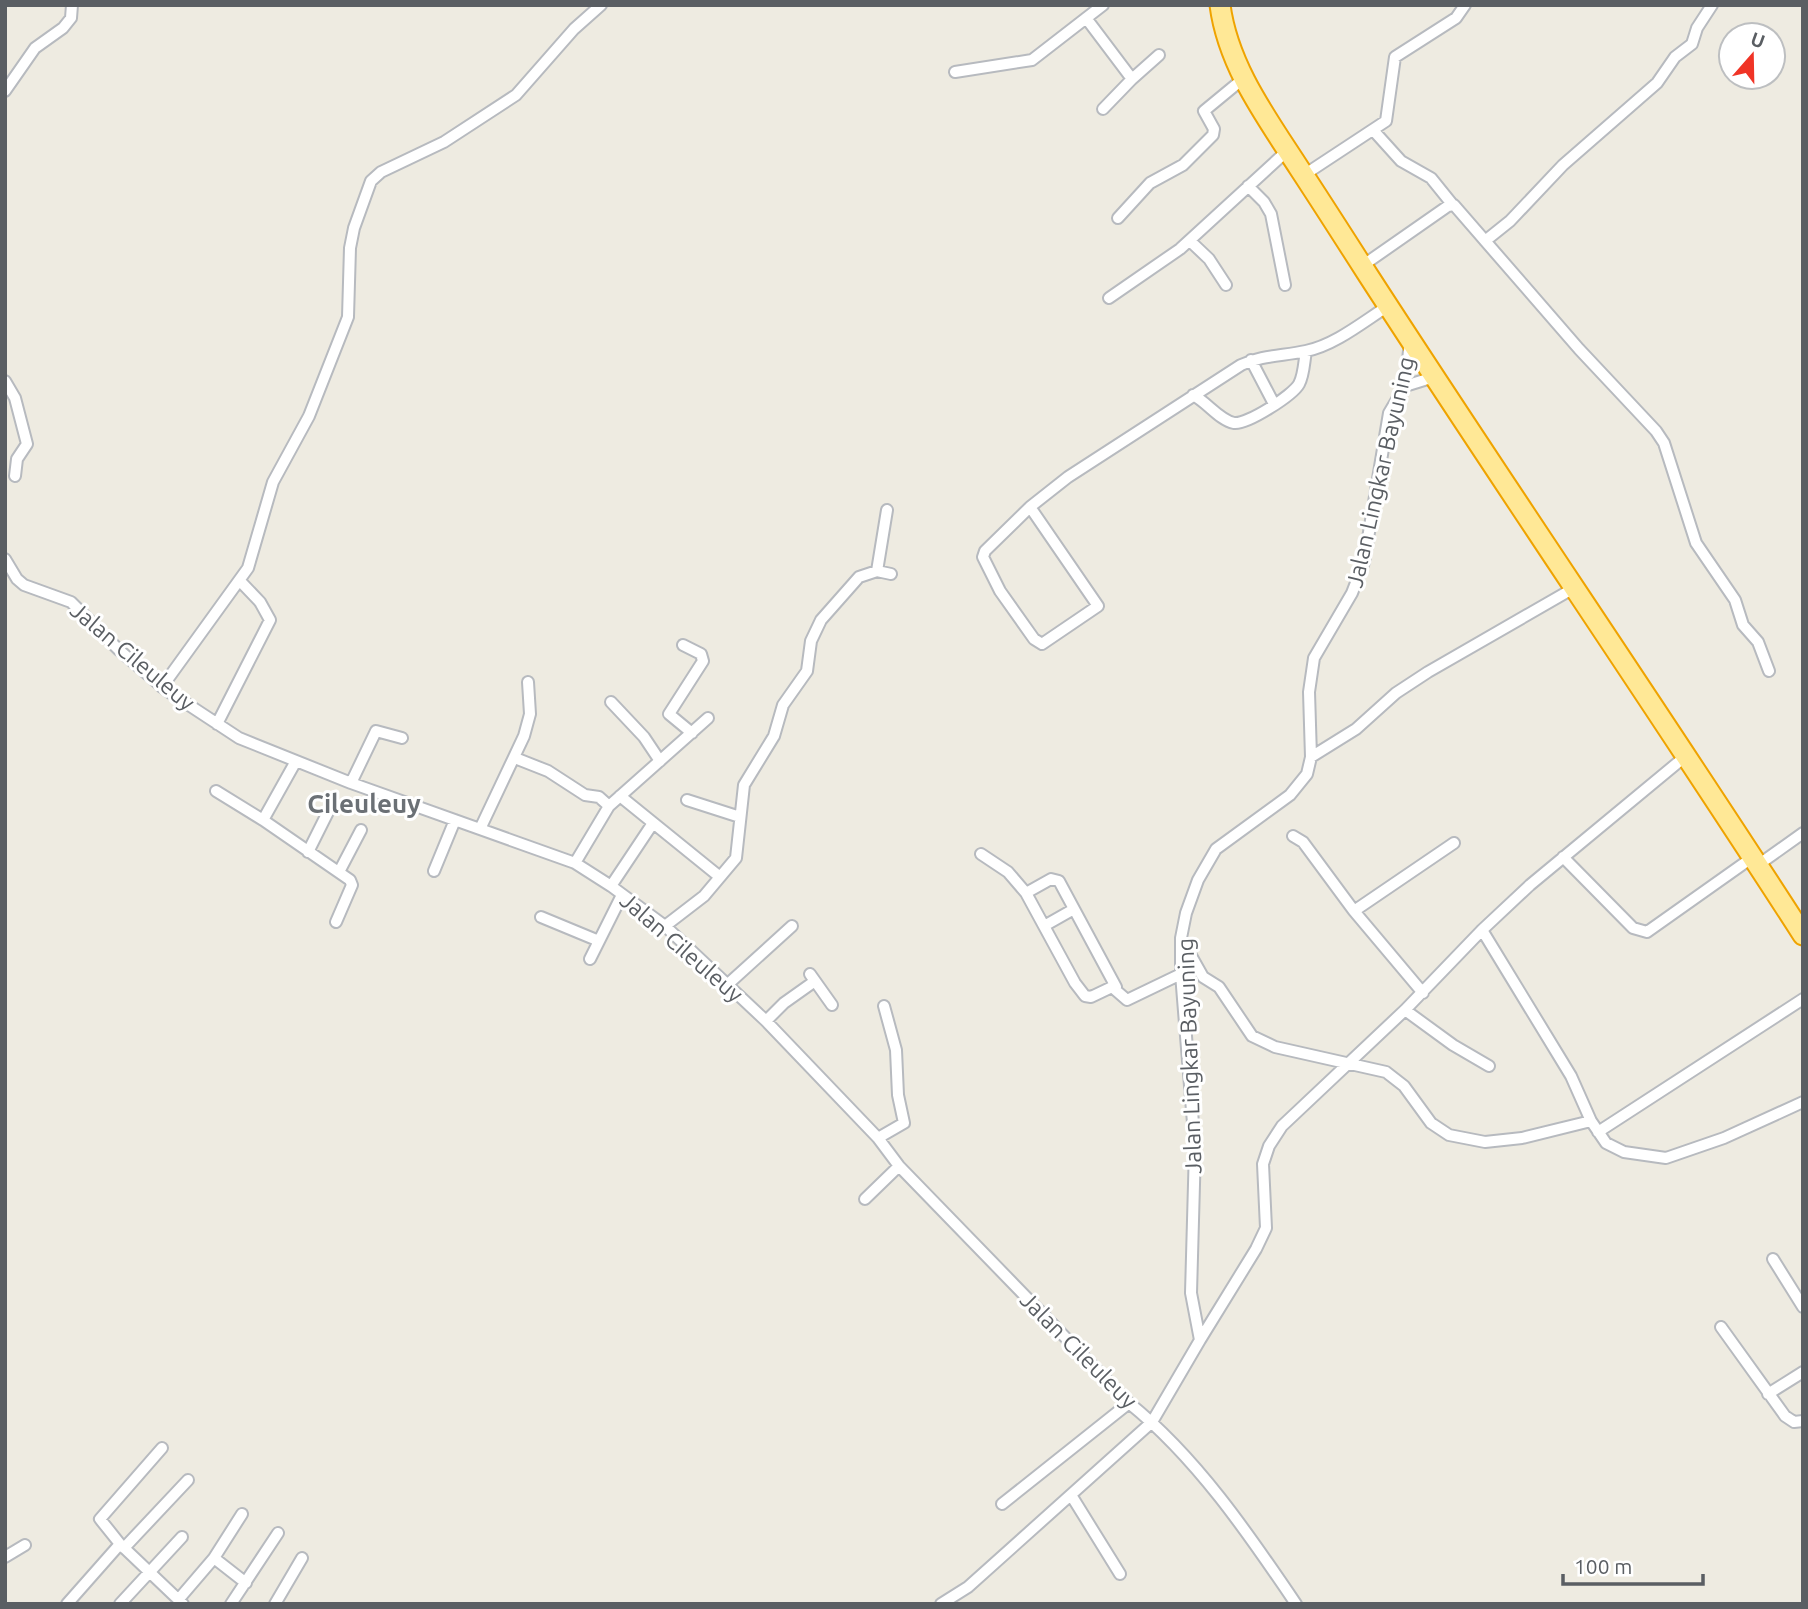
<svg xmlns="http://www.w3.org/2000/svg" width="1808" height="1609" font-family="Ubuntu,sans-serif">
<style>
.lines{fill:none;stroke-linecap:round;stroke-linejoin:round}
.minor-casing{stroke:#b7babf;stroke-width:14}
.trunk-casing{stroke:#efa300;stroke-width:23}
.minor{stroke:#fff;stroke-width:10}
.trunk{stroke:#ffe896;stroke-width:19}
.labels{text-anchor:middle;dominant-baseline:central;stroke-width:6;stroke-linejoin:round;paint-order:stroke}
.street-label{font-size:23px;fill:#5a5e63;stroke:#fff}
.quarter-label{font-size:26px;font-weight:bold;fill:#6b7075;stroke:#fff}
</style>
<rect width="100%" height="100%" fill="#eeebe1"/>
<g class="lines">
<!-- minor casing -->
<g class="minor-casing">
<path id="minor" d="M1086 18 1132 79 1159 55
M955 72 1032 60 1103 5
M5 91 35 48 63 28 71 18 72 5
M1103 109 1132 79
M1373 130 1401 161 1431 178 1452 204
M1304 175 1386 121 1395 57 1456 18 1465 5
M1248 186 1264 202 1271 214 1285 285
M1118 218 1150 183 1183 165 1213 135 1214 129 1204 111 1244 78
M1190 241 1209 259 1226 285
M1485 241 1510 221 1563 165 1657 83 1675 57 1692 44 1697 28 1712 5
M1362 266 1448 206 1454 205 1579 349 1656 431 1664 443 1696 543 1735 600 1743 625 1758 642 1769 671
M1109 298 1180 249 1288 150
M1251 360 1274 404
M5 381 15 398 27 444 17 459 15 476
M1405 386 1434 377
M1193 395C1207 402 1219 420 1234 423 1247 425 1293 395 1299 384 1304 375 1304 362 1306 351
M1030 507 985 551 983 557 1000 591 1034 639 1042 644 1098 606 1030 507 1068 477 1241 365C1262 355 1284 356 1306 351 1335 345 1363 322 1388 306
M5 559 17 579 24 585 71 602 119 650 166 690 239 738 351 783 575 863 611 886 665 926 766 1021 878 1138 899 1166 1129 1403C1196 1457 1248 1533 1296 1604
M877 571 887 510
M683 645 701 654 703 661 669 714 692 733
M162 687 248 568 273 482 309 416 348 317 350 248 354 228 371 181 381 172 444 142 516 95 574 29 601 5
M611 702 644 737 660 761
M217 724 270 620 260 602 240 581
M1311 757 1356 729 1396 693 1428 672 1574 588
M515 758 548 771 585 795 599 797 609 806
M296 761 263 820 350 880 352 885 336 922
M351 783 376 731 402 738
M216 791 263 820
M620 796 720 877
M687 800 740 817
M480 829 524 736 530 714 528 682
M1293 836 1303 842 1354 911
M308 852 329 810
M981 854 1008 872 1026 893 1075 983 1085 996 1091 997 1112 987 1127 1000 1181 974
M1563 857 1633 928 1647 932 1753 857
M575 863 609 806 708 718
M1758 865 1803 833
M434 871 455 820
M339 872 361 830
M611 886 653 823
M1026 893 1051 879 1059 881 1116 987
M541 917 599 941
M665 926 704 896 736 858 744 785 774 736 783 705 807 671 811 641 821 620 859 577 877 571 891 574
M1044 926 1074 909
M1482 930 1571 1076 1591 1121 1606 1143 1624 1152 1666 1158 1724 1138 1803 1102
M1181 938 1203 977 1219 987 1252 1036 1275 1047 1386 1072 1404 1086 1431 1123 1449 1135 1485 1142 1522 1138 1591 1121
M590 959 622 895
M810 974 832 1005
M727 985 792 926
M1423 993 1354 911 1454 843
M1405 1010 1453 1045 1489 1066
M766 1021 784 1003 815 981
M1598 1132 1803 999
M878 1138 904 1123 898 1095 896 1050 884 1006
M865 1199 899 1166
M1773 1259 1803 1307
M1721 1327 1785 1416 1794 1422 1803 1421
M1200 1340 1256 1249 1266 1228 1263 1164 1269 1146 1282 1126 1405 1010 1482 930 1530 885 1687 755
M1768 1394 1803 1372
M162 1448 100 1519 120 1544 183 1604
M1071 1495 1120 1574
M1002 1504 1129 1403
M124 1548 188 1480
M5 1557 25 1545
M214 1558 246 1583
M178 1600 214 1558 242 1514
M67 1604 120 1544
M120 1604 182 1537
M231 1604 278 1533
M275 1604 302 1558
M941 1604 968 1587 1152 1422 1200 1340 1191 1293 1195 1148 1181 974V938L1186 913 1198 880 1216 849 1290 795 1307 774 1311 757 1309 692 1314 658 1352 593 1364 562 1389 413 1405 386 1410 342"/>
</g>
<!-- trunk casing -->
<g class="trunk-casing">
<path id="trunk" d="M1220 5C1228 66 1266 117 1299 168 1322 203 1345 239 1368 275 1511 496 1660 713 1803 935"/>
</g>
<!-- minor -->
<use href="#minor" class="minor"/>
<!-- trunk -->
<use href="#trunk" class="trunk"/>
</g>
<g class="labels">
<!-- street labels -->
<g class="street-label">
<text transform="translate(1380 472) rotate(-77)">Jalan Lingkar Bayuning</text>
<text transform="translate(133 656) rotate(40)">Jalan Cileuleuy</text>
<text transform="translate(682 947) rotate(41)">Jalan Cileuleuy</text>
<text transform="translate(1189 1056) rotate(-92)">Jalan Lingkar Bayuning</text>
<text transform="translate(1079 1350) rotate(45)">Jalan Cileuleuy</text>
</g>
<!-- quarter labels -->
<g class="quarter-label">
<text x="364" y="803">Cileuleuy</text>
</g>
</g>
<!-- border -->
<rect width="1808" height="1609" fill="none" stroke="#5a5e63" stroke-width="14"/>
<!-- north arrow -->
<g transform="translate(1752 56) rotate(20)"><circle r="33" fill="#ffffff" stroke="#bdbfc1" stroke-width="2"/>
<path d="M0-5L12 26L0 18L-12 26Z" fill="#f03426"/>
<text y="-10" font-size="19" font-weight="bold" text-anchor="middle" fill="#5a5e63">U</text>
</g>
<!-- scale -->
<path d="M1563 1574v10h140v-10" fill="none" stroke="#5a5e63" stroke-width="3.5"/>
<text x="1574" y="1574" font-size="21" fill="#5a5e63" stroke="#ffffff" stroke-width="5" paint-order="stroke">100 m</text>
</svg>
